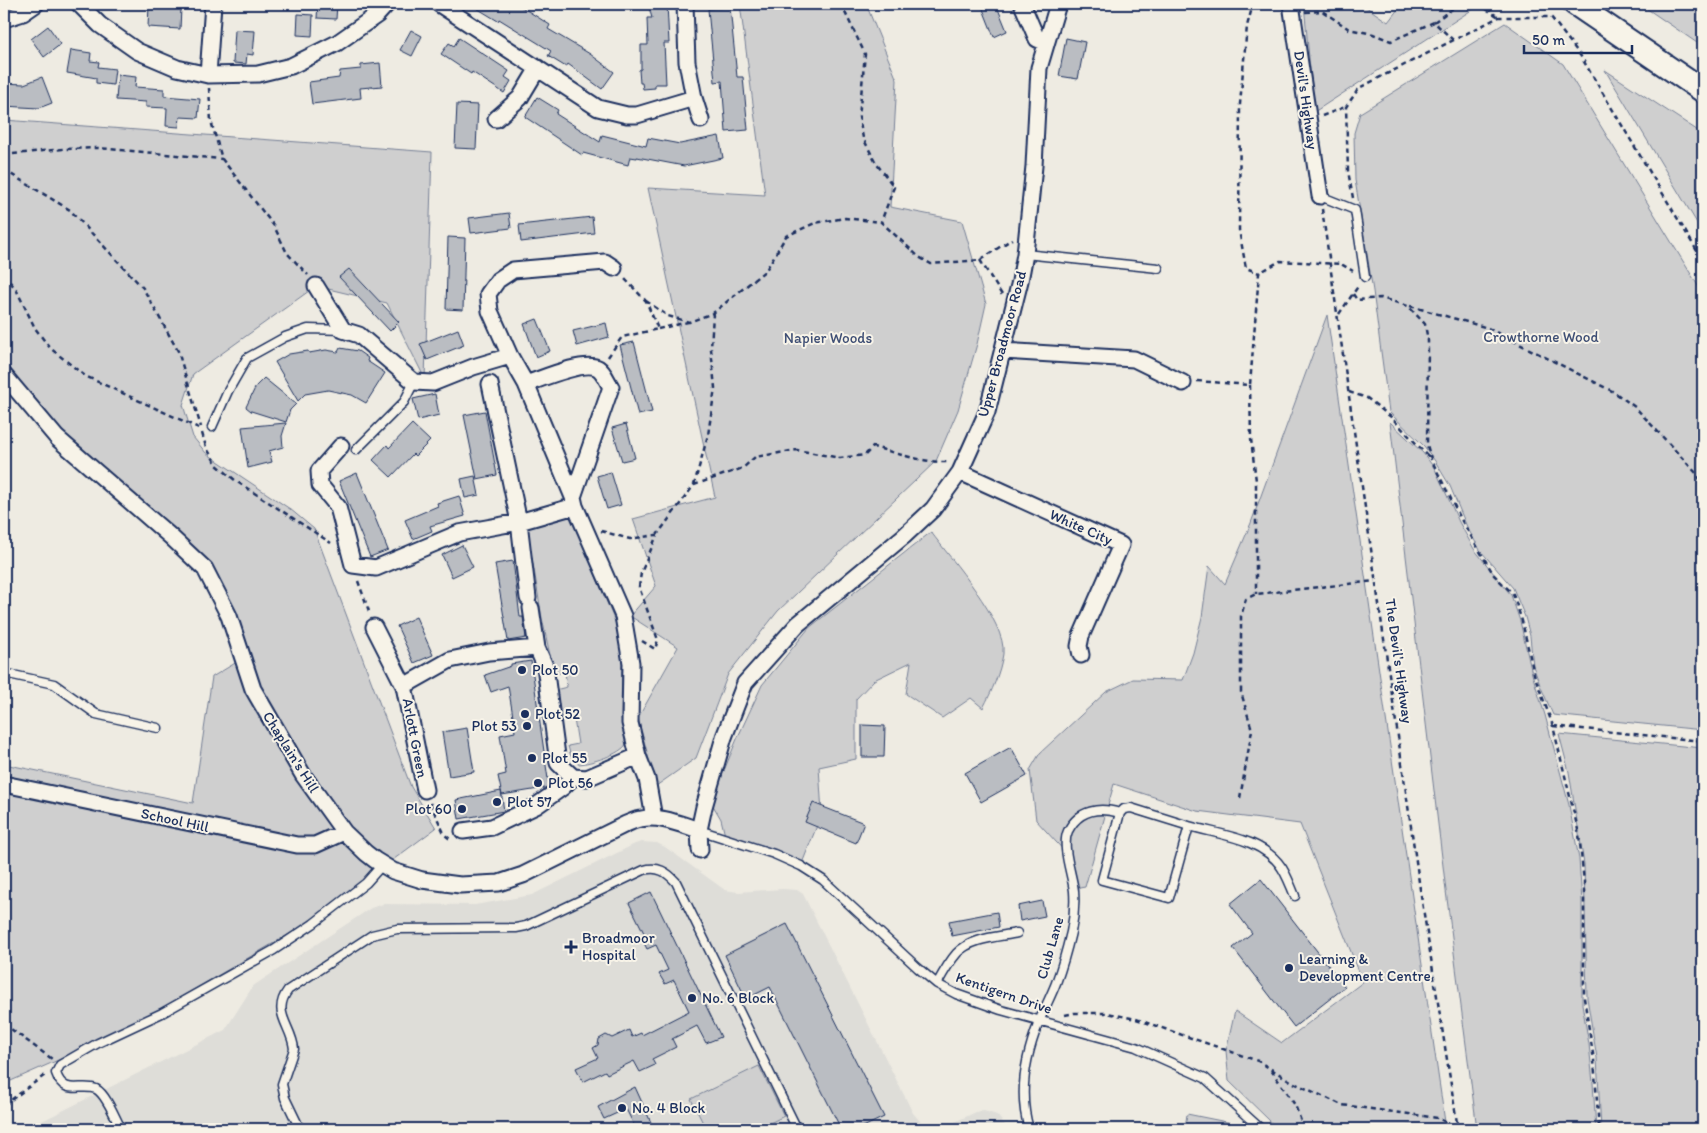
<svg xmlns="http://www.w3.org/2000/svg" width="1707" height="1133" font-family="Itim,sans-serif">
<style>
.built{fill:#deddd8}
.green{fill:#cfcfcf;stroke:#757f96}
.building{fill:#babdc2;stroke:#1b2f5e}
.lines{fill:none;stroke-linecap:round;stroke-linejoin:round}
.service-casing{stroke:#1b2f5e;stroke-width:11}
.minor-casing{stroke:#1b2f5e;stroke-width:19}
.secondary-casing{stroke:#1b2f5e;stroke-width:26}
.path{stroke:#1b2f5e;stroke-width:2.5;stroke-dasharray:5 4;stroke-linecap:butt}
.service{stroke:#f7f3e8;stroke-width:8}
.minor{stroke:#f7f3e8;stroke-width:15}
.secondary{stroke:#f7f3e8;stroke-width:22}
.poi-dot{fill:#1b2f5e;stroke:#f7f3e8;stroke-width:2}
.labels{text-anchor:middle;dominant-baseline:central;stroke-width:4;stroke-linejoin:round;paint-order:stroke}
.street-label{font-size:15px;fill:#1b2f5e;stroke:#f7f3e8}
.park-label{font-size:15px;fill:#3f4f75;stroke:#f7f3e8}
.poi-label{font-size:15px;fill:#1b2f5e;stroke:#f7f3e8;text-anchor:start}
</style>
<rect width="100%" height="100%" fill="#eeebe2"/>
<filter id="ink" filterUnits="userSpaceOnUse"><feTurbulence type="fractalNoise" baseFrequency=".02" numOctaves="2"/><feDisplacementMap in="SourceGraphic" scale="10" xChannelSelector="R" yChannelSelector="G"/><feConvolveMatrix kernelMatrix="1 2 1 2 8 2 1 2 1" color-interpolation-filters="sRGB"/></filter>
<g filter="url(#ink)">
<!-- built -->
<path class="built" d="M642 842 657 843 665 847 725 890 738 892 783 889 797 890 803 894 913 1113 919 1120 927 1126 942 1128 976 1112 984 1111 997 1115 1008 1129H26L225 1030 253 986 371 908 383 904 475 905 532 895 635 844Z"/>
<!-- green -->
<path class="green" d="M740 4H866L897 80 890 207 962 221 986 304 977 344 958 410 936 461 778 611 728 674 696 758 656 786 638 718 678 647 630 616 656 586 633 519 715 497 648 188 765 195Z
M1304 4H1362L1388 22 1402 4H1481L1314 112Z
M1640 4H1703V47Z
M1505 23 1563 64 1703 294V730L1553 715 1540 685 1533 666 1530 636 1525 617 1513 588 1480 550 1467 527 1450 486 1435 461 1424 446 1389 412 1373 291 1355 180 1354 133 1360 113Z
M1605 70 1703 134V233Z
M4 120 432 152 425 379 387 303 316 286 193 374 183 405 193 437 206 453 290 509 314 529 411 787 436 828 305 925 117 1034 4 1084V764L193 803 212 677 242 659 205 569 57 438 4 375Z
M1327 315 1446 1129H1419L1418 1125 1383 1129H1275L1271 1122 1229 1081 1226 1051 1235 1011 1282 1043 1363 982 1300 824 1197 811 1114 784 1085 887 1074 889 1067 854 1036 820 1030 770 1040 753 1106 692 1133 679 1183 680 1193 653 1202 617 1209 566 1225 584 1251 523Z
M1390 422 1423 453 1435 469 1459 522 1474 549 1511 595 1520 621 1532 674 1545 715 1569 805 1579 859 1582 902V1004L1589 1044 1593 1083 1596 1129H1477L1446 891Z
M570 514 618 629 622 657 621 718 626 744C622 754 589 764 578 764L571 757 568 746 578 744 574 719 560 721 555 690 567 687 565 672 554 674 542 618 526 521Z
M931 532C950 558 1007 622 1003 654 1000 673 992 691 983 708L971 698 942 718 906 694 911 662 874 680 856 699V759L819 767 822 813 801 866 726 840 721 819 711 802 737 739 762 685 809 628Z
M1559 734 1703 748V1129H1601L1597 1058 1587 998 1584 864 1569 772Z
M759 1066 784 1116 758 1129H706L691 1099Z
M1187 1114 1261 1129H1185Z"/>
<!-- building -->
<path class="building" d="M318 4H337L336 19 317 18Z
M470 4H517L550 25 548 29 590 54 614 72 602 89 568 64 566 67 548 56 551 51 499 19 498 21Z
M648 4H667L669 43H664L666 84H655V88L643 89 642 83H640L639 70 641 69V45H648L647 18H652Z
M981 4H996L1007 31 994 37Z
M149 6 181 8 180 29 148 27Z
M730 7 737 77H743L748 130 726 132 722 81 715 82 708 9Z
M298 14 313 15 312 36 297 35Z
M48 26 61 44 44 57 31 39Z
M235 30 255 31 253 55 247 54 246 64 233 63Z
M411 30 422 36 412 56 400 50Z
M459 38 509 71 505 77 511 81 504 93 472 72 471 74 441 54 449 43 454 46Z
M1066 38 1085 42 1078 79 1059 76Z
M71 50 91 53 90 61 99 62 98 67 115 69 113 85 96 83V78L91 77 67 73Z
M380 63 382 86 360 88 361 98 312 104 309 82 339 78 340 71 361 69V65Z
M118 75 136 77 135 87 164 89V96L200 99 198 118 180 117 179 127 166 126 167 108 146 107V102L116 100Z
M42 77 52 103 39 108 4 106V83L24 84Z
M537 97 558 110 556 114 600 142 602 135 646 146 648 138 680 144 719 136 723 158 684 166 637 157V158L630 157 628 165 583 153 582 155 525 117Z
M457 104 478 105 476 149 455 148Z
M509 213 511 228 471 233 469 218Z
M592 217 594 233 521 242 519 225Z
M448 237 465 238 463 310 446 309Z
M349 269 399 322 390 331 339 277Z
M537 319 550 351 536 357 524 324Z
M606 323 609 337 577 346 573 331Z
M458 329 464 345 427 360 420 344Z
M634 342 652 412 638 415 620 345Z
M340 348 358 351 368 358 367 361 385 373 366 403 352 395 328 390 305 394 298 401 275 362 289 354 308 351 309 353 326 350 338 352Z
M264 378 296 404 290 410 286 422 251 411 246 407 256 386Z
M435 394 439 415 418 420 413 399Z
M485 411 497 475 477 479 464 415Z
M286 423 282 436 283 447 269 451 272 462 248 468 242 427Z
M412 424 430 441 415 456 413 454 391 477 373 460 387 445 389 448Z
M626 424 635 458 622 461 612 428Z
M611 472 621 505 607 509 597 476Z
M357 473 388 550 370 557 339 481Z
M475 476 479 495 465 498 461 479Z
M459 496 465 516 430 526 432 531 413 539 405 520 438 506 437 503Z
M462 545 473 567 452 577 442 555Z
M513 561 520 617H523L526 638 508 641 495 564Z
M416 617 433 655 414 663 397 626Z
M531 661 549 786 545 788 502 795 498 776 506 774 500 735 515 732 512 710 508 686 491 692 485 675 511 666V664Z
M862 725 885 726 884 757H862Z
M467 728 474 772 449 776 442 732Z
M1011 747 1027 776 981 802 965 773Z
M501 791 504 811 459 819 456 800Z
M813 803 864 823 856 843 805 822Z
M1261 879 1345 987 1294 1027 1233 948 1252 933 1230 904Z
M651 892 721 1037 706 1043 697 1026 672 1039 676 1047 652 1059 655 1065 640 1072 634 1061 607 1074 605 1071 583 1082 576 1068 598 1058 593 1048 598 1045 599 1039 606 1035 612 1038 629 1030 632 1037 641 1033 642 1035 689 1011 674 980 665 984 659 974 668 970 656 945 647 949 642 939 646 937 629 903Z
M1042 901 1045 916 1020 921 1018 906Z
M997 912 999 927 952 936 949 921Z
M787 924 884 1117 859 1129H841L770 987 746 999 725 955Z
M635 1087 654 1129H636L626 1109 604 1119 598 1107Z"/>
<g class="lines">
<!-- service casing -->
<g class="service-casing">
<path id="service" d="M1320 196 1355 210 1365 277
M1025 254 1158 268
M212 427 228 391 247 358 285 337 308 329 343 330
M356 450 404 402 414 382
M4 673 54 684 96 714 158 728
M1131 808 1189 826 1169 898 1102 880 1120 813 1124 809Z
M1189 826C1220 835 1263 838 1282 868 1287 876 1291 886 1295 896
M699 830 774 854 801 866 823 880 918 968 937 984 956 994 1001 1010 1136 1047 1205 1078 1261 1129
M937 984C943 973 949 962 957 953 971 938 998 937 1017 933
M121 1129C116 1119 106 1094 96 1089 81 1083 64 1097 56 1073L60 1065 98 1043 162 1013 274 950 313 924 366 883 382 865
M300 1129 285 1098 282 1084 294 1049C292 1026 271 1013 288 990L372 935 397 929 516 928 526 926 644 870C658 866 667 872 676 882L797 1129
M1029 1129C1018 1093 1025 1057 1039 1022 1044 1009 1051 996 1056 983 1062 967 1067 949 1071 932 1074 918 1075 905 1074 891 1072 874 1061 846 1068 831 1079 809 1100 807 1120 813"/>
</g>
<!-- minor casing -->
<g class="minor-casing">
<path id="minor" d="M79 4 100 25 137 51 177 68 208 75 258 74 291 66 337 43 377 15 387 4
M439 4 598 108 627 115H637L694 98 687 62 685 4
M1022 4 1037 39 1046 43
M1291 4 1320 196
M4 19 23 13 36 4
M208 75 213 4
M694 98 701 120
M496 119 520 98 538 68
M316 286 343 330 359 335 414 382 433 383 473 367 510 356 526 384 573 497 575 506 623 616 631 663 630 723 638 756 647 779 654 818
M1003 351 1134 359 1183 383
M510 356 490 311 488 294 498 280 513 270 605 262 614 268
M4 375 57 438 170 536 205 569 229 616 253 689 303 775 344 832 366 853 375 860 393 871 422 880 460 885 499 883 523 875 626 824C631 822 637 819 641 819 660 815 682 825 699 830
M490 384 519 522 528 598
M526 384C541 379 584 360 598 368 604 372 607 381 611 387L573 497
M341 446 319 471 320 485 338 507 353 565 376 568 459 533 519 522 575 506
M960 472 1121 545 1081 636 1079 646 1081 655
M531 608 537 648
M374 627 404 686 425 790
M404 686 450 660 489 652 537 648 545 666 558 763 573 777 587 778 638 756
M4 784 297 845H315L344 832
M463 831 492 827 536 806 563 787 573 777
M700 850 699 830 704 807 724 737 745 683 798 624 904 536 933 509 960 472 987 412 1020 281 1025 254 1034 166 1039 68 1058 4"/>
</g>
<!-- secondary casing -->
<g class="secondary-casing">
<path id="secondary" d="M1575 4 1703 91"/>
</g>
<!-- path -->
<path class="path" d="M841 4 865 54 859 117 863 138 876 163 894 187 881 222
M1256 4 1252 8 1247 26 1240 104 1239 230 1246 268 1259 273
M1478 4 1499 17
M1305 12 1322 11 1349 29 1373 34 1391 41 1434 22 1453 40
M1434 22 1459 4
M209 88 211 121 222 159 274 226 287 253 308 275
M1322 116 1345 107
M4 155 63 149 98 148 222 159
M4 170 70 210 143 288 178 351 201 427
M1353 198 1348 171 1346 107 1359 88 1499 17H1551L1580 55 1703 261
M1322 209 1420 889 1458 1129
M980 260 1002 295
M4 275 16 289 35 328 50 348 85 376 201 429
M1353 294 1357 300 1381 298 1408 306 1425 324 1428 341 1427 445 1431 459 1462 521 1494 575 1513 594 1522 621 1534 674 1553 726 1579 834 1584 882V998L1594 1060 1599 1129
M646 301 668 316 689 322 713 313 766 270 786 236 815 223 845 218 881 222 919 257 931 264 980 260 1012 239
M1410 306 1488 328 1614 392 1635 407 1697 474 1703 485
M1339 314 1359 285
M658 329 688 322
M608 357 622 337 658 329 646 301 624 278
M1197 381 1250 385 1259 273 1280 261 1341 264 1353 271
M1250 385 1251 439 1256 481V594
M1349 392 1367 398 1391 417 1430 458
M202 433 206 447 217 465 236 481 331 543
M694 485 743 468 755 457 797 450 840 458 865 455 873 447C897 453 923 463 948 462
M601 531 630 539 656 535
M358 581 370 614
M642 641 655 649 658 640 639 587 641 573 657 535 694 485 708 435 715 388 711 349 713 313
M1553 726 1703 741
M1240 798 1252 730 1241 692V616L1246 599 1256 594 1375 581
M430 803 445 835 450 839
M1065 1015 1074 1013H1107L1136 1019 1258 1061 1294 1083 1342 1105 1438 1118 1458 1129
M4 1024 52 1059
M1271 1070 1295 1105 1304 1129
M4 1105 45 1075"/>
<!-- service -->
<use href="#service" class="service"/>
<!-- minor -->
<use href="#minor" class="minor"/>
<!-- secondary -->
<use href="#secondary" class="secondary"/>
</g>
</g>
<!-- markers -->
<g class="poi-dot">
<circle cx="522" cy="670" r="5"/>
<circle cx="525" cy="714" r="5"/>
<circle cx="527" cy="726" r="5"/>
<circle cx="532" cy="758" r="5"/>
<circle cx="538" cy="783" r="5"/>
<circle cx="497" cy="802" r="5"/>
<circle cx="462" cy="809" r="5"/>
<path d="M568.5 939.5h5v5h5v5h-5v5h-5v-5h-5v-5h5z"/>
<circle cx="1289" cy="968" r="5"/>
<circle cx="692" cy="998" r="5"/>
<circle cx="622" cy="1108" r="5"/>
</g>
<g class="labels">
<!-- street labels -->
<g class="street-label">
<text transform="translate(1306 100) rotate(82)">Devil's Highway</text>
<text transform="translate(1002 344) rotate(-75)">Upper Broadmoor Road</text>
<text transform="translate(1081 527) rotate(24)">White City</text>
<text transform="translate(1399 661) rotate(82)">The Devil's Highway</text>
<text transform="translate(415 738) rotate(79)">Arlott Green</text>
<text transform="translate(291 752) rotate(58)">Chaplain's Hill</text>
<text transform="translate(175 820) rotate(12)">School Hill</text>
<text transform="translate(1050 948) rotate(-74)">Club Lane</text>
<text transform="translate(1004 993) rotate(19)">Kentigern Drive</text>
</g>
<!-- park labels -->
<g class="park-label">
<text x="1541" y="337">Crowthorne Wood</text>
<text x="828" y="338">Napier Woods</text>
</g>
<!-- poi labels -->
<g class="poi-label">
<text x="532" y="670">Plot 50</text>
<text x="535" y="714">Plot 52</text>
<text x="517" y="726" text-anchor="end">Plot 53</text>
<text x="542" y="758">Plot 55</text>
<text x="548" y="783">Plot 56</text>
<text x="507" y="802">Plot 57</text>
<text x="452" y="809" text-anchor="end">Plot 60</text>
<text x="582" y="938">Broadmoor<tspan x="582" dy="17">Hospital</tspan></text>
<text x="1299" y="959">Learning &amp;<tspan x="1299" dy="17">Development Centre</tspan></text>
<text x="702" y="998">No. 6 Block</text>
<text x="632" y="1108">No. 4 Block</text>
</g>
</g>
<!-- margin -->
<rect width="1707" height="1133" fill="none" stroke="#f7f3e8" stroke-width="20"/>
<rect x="10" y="10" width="1687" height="1113" fill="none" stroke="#1b2f5e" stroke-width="2" filter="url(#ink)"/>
<!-- scale -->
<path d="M1524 45v8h108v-8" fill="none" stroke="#1b2f5e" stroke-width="2.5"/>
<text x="1532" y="45" font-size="15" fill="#1b2f5e" stroke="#f7f3e8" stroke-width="4" paint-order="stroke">50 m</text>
</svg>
